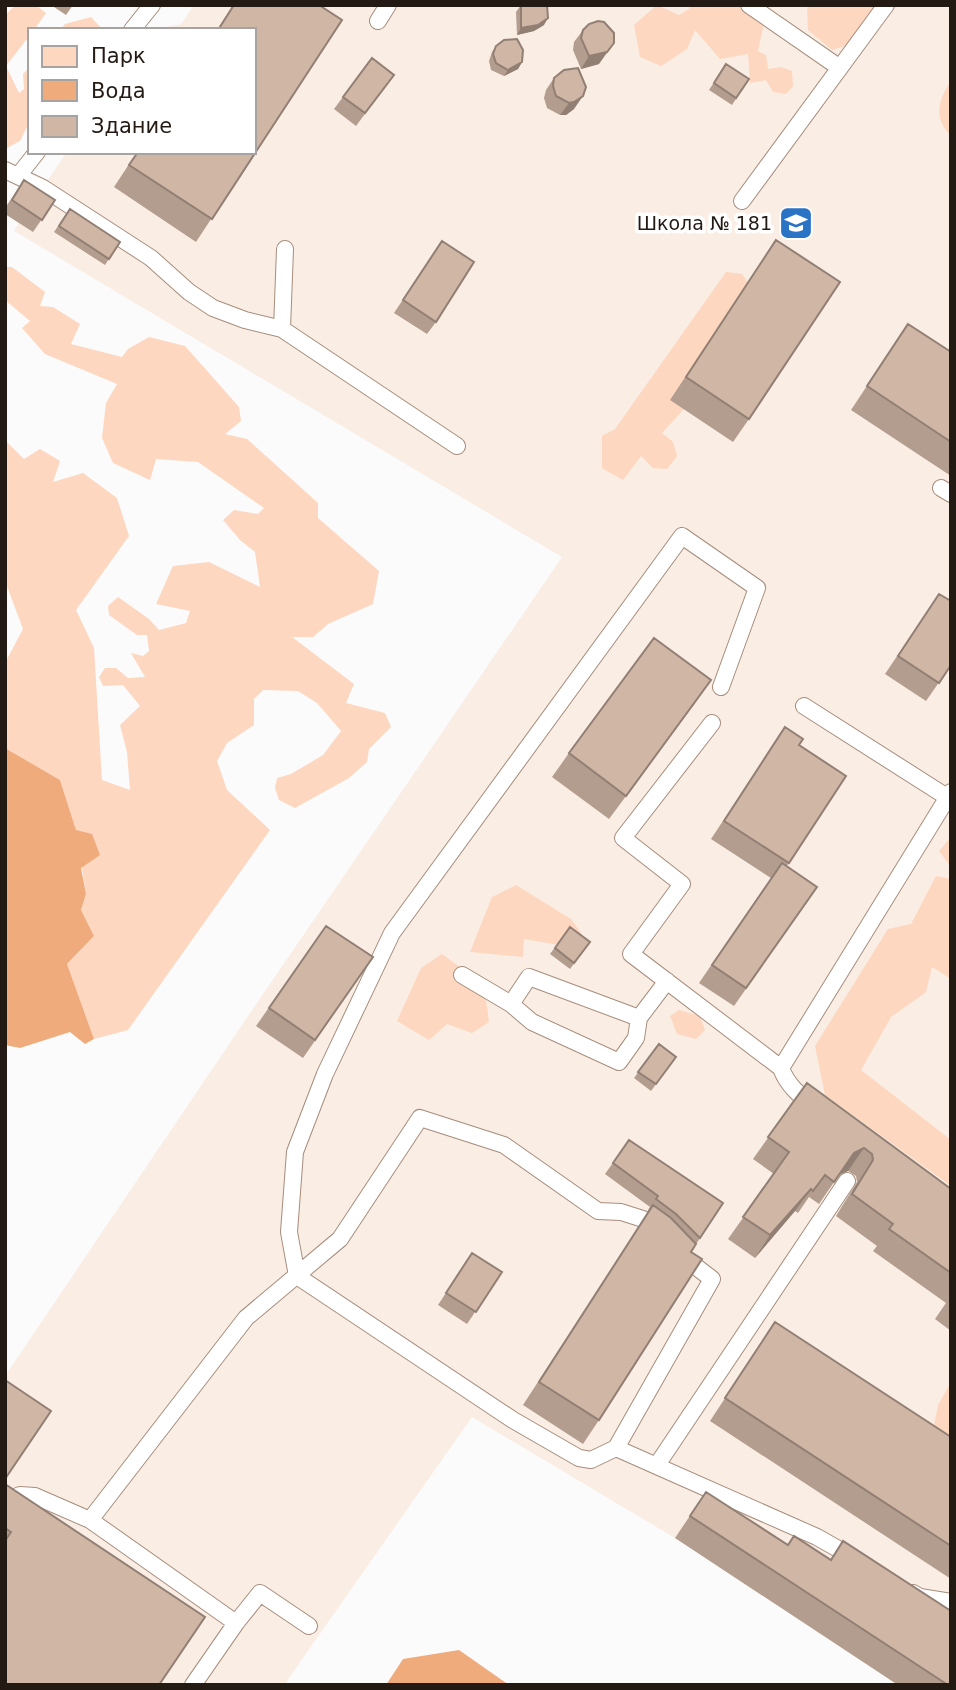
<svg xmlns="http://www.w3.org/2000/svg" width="956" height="1690" font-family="'DejaVu Sans',sans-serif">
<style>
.built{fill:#faede4}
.green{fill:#fdd7bf}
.water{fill:#f0ab7c}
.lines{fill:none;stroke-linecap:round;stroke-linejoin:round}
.lane-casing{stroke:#a68d7d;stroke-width:18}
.lane{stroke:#fff;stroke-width:16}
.wall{fill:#b39d8e}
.shaded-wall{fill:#927f74}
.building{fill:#d0b6a5;stroke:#927f74;stroke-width:2}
.labels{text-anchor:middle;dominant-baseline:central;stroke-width:7;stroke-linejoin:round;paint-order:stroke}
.poi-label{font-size:19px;fill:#241a14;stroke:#fff;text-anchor:end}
</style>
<rect width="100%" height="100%" fill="#fbfbfb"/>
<!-- built -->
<path class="built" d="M194 5H951V1685H898L675 1538 472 1417 284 1685H5V1376L246 1019 562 557 14 231 19 223 5 214V208L15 193 32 203 67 152H254V30H151L181 24Z"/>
<!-- green -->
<path class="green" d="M16 5 37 6 46 13 34 30H30V35L6 66 19 93 24 89 23 74 30 67V121L20 141 5 149V15Z
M657 5 679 15 689 9V5H759L763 28 758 51 766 55 768 69 781 67 792 71 793 86 786 94 773 92 766 80 750 83 748 54 720 59 695 30 687 49 661 66 640 57 634 25Z
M807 5H876L854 43 832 50 808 30Z
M91 17 103 30H60L65 24Z
M951 81V136C933 118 938 100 951 81Z
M5 267H12L45 292 40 306 53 307 80 324 71 344 122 357 128 349 149 337 185 346 239 407 241 421 225 434 247 439 318 503V518L379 571 373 604 328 624 313 637H292L354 684 346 703 385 713 391 727 369 749 367 762 349 778 295 808 279 800 275 788 277 778 291 774 323 755 341 731 317 703 298 691 263 690 254 699V725L227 743 217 761 227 790 270 830 128 1030 94 1039 67 964 94 936 81 910 86 894 76 830 60 780 5 748V663L23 629 5 581V440L24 459 40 449 60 461 53 482 83 473 117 498 129 536 76 610 94 648 102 780 130 790 127 752 120 725 140 706 123 685 103 686 99 677 105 668H116L128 678 145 677 131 653 143 656 149 651 147 635H137L109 615 108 606 118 597 149 619 159 630 186 623 190 611 156 604 173 566 209 562 260 587 255 552 240 540 223 520 234 510 258 514 264 508 198 462 156 459 150 480 113 463 102 438 106 403 117 384 45 354 22 328 30 321 5 300Z
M726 272 742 274 757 296 694 398 662 433 673 442 677 456 667 469 653 468 641 456 623 480 602 468V436L615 429Z
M951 837V867L939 851Z
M936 876 951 879V979L932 967 926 992 891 1017 861 1070 951 1140V1186L825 1095 815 1046 888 929 911 924Z
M516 885 571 919 581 933 571 947 524 939 523 957 470 952 492 897Z
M442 954 484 985 489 1022 472 1033 447 1024 429 1040 397 1021 421 968Z
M679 1010 700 1016 705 1030 696 1039 677 1034 670 1016Z
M951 1382V1446L932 1436 938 1405Z"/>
<!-- water -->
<path class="water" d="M5 748 60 780 76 830 92 834 100 855 81 868 86 894 81 910 94 936 67 964 94 1039 85 1044 70 1032 20 1048 5 1045Z
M459 1650 509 1685H386L403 1659Z"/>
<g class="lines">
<!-- lane casing -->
<g class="lane-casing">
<path id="lane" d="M749 5 840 68
M378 21 388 5
M132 30 152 5
M5 170 43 188 151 258 189 292 213 308 245 320 282 329 457 446
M18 176 37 152
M742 201 886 5
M282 329 285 249
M941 488 951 494
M721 687 757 588 682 536 392 933 325 1074 295 1152 289 1232 297 1276 513 1420 579 1458 591 1460 616 1448 817 1537 854 1558
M804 706 947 797
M712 723 623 838 682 884 631 954 781 1068
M462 975 511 1004
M639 1018 529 977 511 1004 532 1022 619 1062 636 1038 639 1018 667 981
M815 1107C800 1096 787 1085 781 1068L951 792
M616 1448 712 1279 682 1256
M657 1465 847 1181
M5 1501 20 1495 35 1496 90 1520 236 1623
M90 1520 246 1318 340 1239 420 1118 504 1145 598 1211 621 1212 643 1219 660 1232
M913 1593 920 1597 951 1602
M193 1685 236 1623 260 1593 309 1626"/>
</g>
<!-- lane -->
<use href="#lane" class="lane"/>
</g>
<!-- wall -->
<path class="wall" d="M51 5H73L66 15Z
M233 5H319L342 20 196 242 114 187 137 152H254V30H217Z
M521 5 544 25 534 31 517 35 516 12Z
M583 30 599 64 581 69 573 50 574 42Z
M496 46 522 62 518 69 504 76 491 70 489 61 492 52Z
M372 58 394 75 356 126 334 109Z
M726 64 749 79 732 105 709 90Z
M554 78 574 109 566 115H560L547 108 544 98 546 90Z
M24 180 55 200 33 232 5 214V208Z
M70 209 120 242 105 265 54 232Z
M776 240 749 419 733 442 670 400Z
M442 241 436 322 427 334 394 313Z
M908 324 951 352V476L851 410Z
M939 594 951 665 926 701 885 674Z
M695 703 609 819 552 777 569 753Z
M785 727 799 745 846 776 787 866 817 887 734 1006 699 983 771 878 711 839Z
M326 926 373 957 303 1058 256 1026Z
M570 927 590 942 570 969 550 954Z
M659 1044 676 1057 651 1091 634 1078Z
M807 1083 951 1189V1331L935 1319 946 1303 873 1251 877 1246 836 1216 857 1182 856 1176 848 1171 839 1175 819 1204 809 1197 798 1213 795 1211 755 1258 728 1239 774 1174 753 1159Z
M629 1140 723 1203 691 1252 599 1420 583 1444 523 1405 649 1211 648 1210 650 1207 605 1174Z
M472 1253 502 1272 467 1324 438 1305Z
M775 1322 951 1437V1579L710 1421Z
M5 1484 159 1685H5Z
M706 1492 787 1545 830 1560 843 1541 951 1685H898L675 1538Z"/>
<!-- shaded-wall -->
<path class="shaded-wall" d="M548 18 544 25 534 31 517 35 521 28Z
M614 43 599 64 581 69 589 56Z
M522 62 518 69 504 76 508 70Z
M583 96 574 109 566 115H560L569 103Z
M711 680 695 703 609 819 626 796Z
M864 1148 848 1171 838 1175 854 1153Z
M811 1189 795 1211 755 1258 770 1235Z"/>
<!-- building -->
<path class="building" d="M234 5H319L342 20 212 219 129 165 138 152H254V30H218Z
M521 5H547L548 18 538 25 521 28Z
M598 21 604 22 614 33V43L607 52 589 56 581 38 583 30 589 24Z
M517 39 523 50 522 62 508 70 496 63 493 54 496 46 504 40Z
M372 58 394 75 365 113 343 97Z
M726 64 749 79 736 98 714 83Z
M578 68 586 87 583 96 574 102 569 103 556 96 553 86 554 78 564 70Z
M24 180 55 200 42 220 12 200Z
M70 209 120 242 109 259 59 226Z
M776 240 840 282 749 419 686 377Z
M442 241 474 262 436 322 403 300Z
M908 324 951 352V442L867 386Z
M939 594 951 601V665L939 683 898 656Z
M654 638 711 680 626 796 569 753Z
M785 727 803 739 799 745 846 776 789 863 724 821Z
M782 863 817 887 746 988 712 965Z
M326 926 373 957 315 1040 269 1008Z
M570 927 590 942 574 963 555 948Z
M659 1044 676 1057 656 1084 638 1072Z
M807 1083 951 1189V1273L889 1229 893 1224 852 1194 873 1160 872 1154 864 1148 854 1153 834 1182 825 1175 813 1191 811 1189 770 1235 743 1217 789 1152 768 1137Z
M629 1140 723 1203 700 1238 676 1214 656 1199 658 1196 613 1163Z
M653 1205 671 1218 696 1244 691 1252 702 1259 599 1420 539 1382Z
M472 1253 502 1272 476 1312 446 1293Z
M775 1322 951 1437V1546L725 1398Z
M5 1380 51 1411 5 1479Z
M5 1484 205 1617 159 1685H5V1541L11 1532 5 1528Z
M706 1492 788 1545 794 1536 831 1560 843 1541 951 1611V1685H948L690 1516Z"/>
<!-- icons -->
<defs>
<g id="school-square" transform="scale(1.75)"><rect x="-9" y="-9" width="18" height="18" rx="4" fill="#2b73c4" stroke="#fff"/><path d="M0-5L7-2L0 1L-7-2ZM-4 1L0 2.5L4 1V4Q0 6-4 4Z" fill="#fff"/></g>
</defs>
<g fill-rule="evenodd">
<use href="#school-square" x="796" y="223"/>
</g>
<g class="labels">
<!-- poi labels -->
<g class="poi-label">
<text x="772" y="223">Школа № 181</text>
</g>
</g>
<!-- border -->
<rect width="956" height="1690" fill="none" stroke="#241a14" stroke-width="14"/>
<!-- legend -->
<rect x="28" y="28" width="228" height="126" fill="#ffffff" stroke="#a7a3a1" stroke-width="2"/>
<rect x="42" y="46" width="35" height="21" fill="#fdd7bf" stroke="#a7a3a1" stroke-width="2"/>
<text x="91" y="63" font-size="21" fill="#241a14">Парк</text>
<rect x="42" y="80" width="35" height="21" fill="#f0ab7c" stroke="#a7a3a1" stroke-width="2"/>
<text x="91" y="98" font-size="21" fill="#241a14">Вода</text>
<rect x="42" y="116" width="35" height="21" fill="#d0b6a5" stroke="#a7a3a1" stroke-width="2"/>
<text x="91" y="133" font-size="21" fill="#241a14">Здание</text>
</svg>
